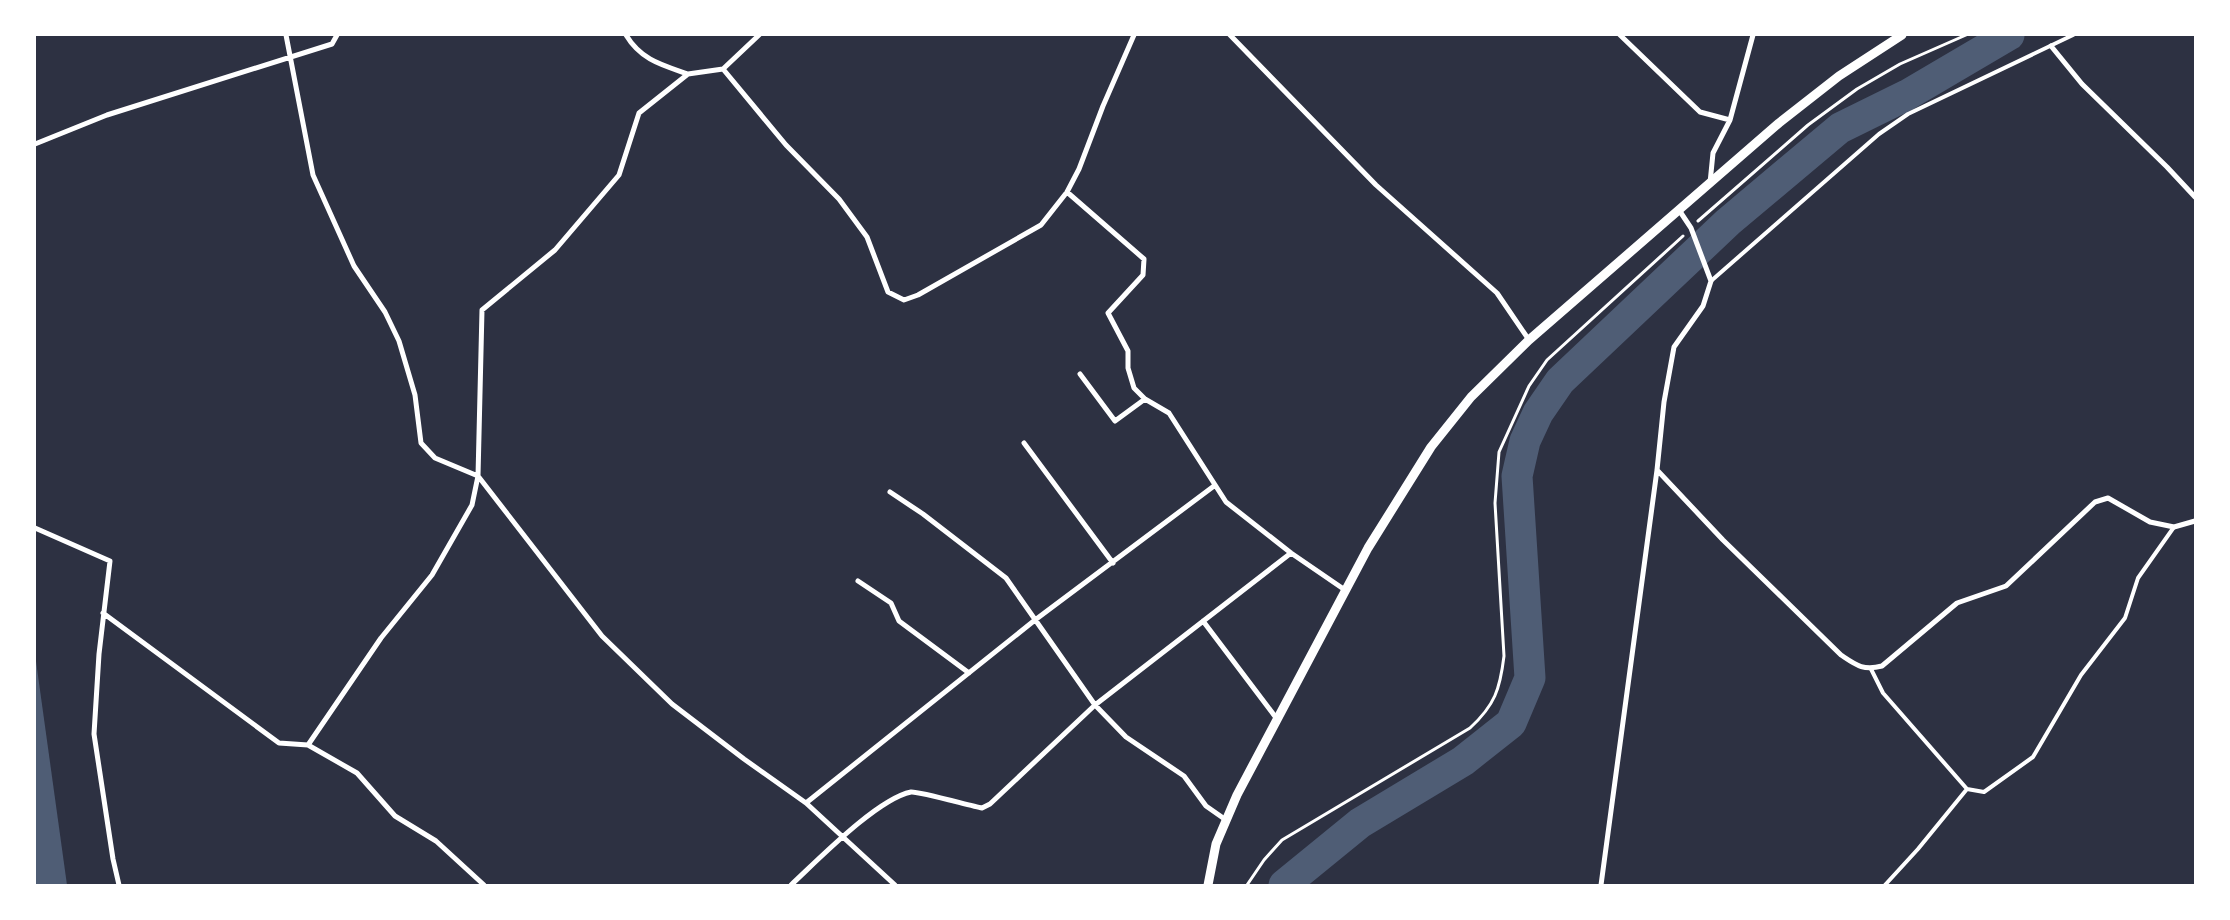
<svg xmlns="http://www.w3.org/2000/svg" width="2230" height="920" font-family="Figtree,sans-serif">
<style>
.water{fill:#4f5d75}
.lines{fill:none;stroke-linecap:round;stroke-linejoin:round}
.river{stroke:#4f5d75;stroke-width:31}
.path{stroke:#fff;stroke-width:3}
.service{stroke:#fff;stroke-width:4}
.minor{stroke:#fff;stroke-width:5}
.tertiary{stroke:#fff;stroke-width:9}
</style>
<rect width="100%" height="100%" fill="#2d3142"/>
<!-- water -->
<path class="water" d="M35 654 67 885H35Z"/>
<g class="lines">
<!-- river -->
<path class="river" d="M1284 885 1360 823 1463 761 1511 723 1530 678 1517 476 1525 441 1538 413 1560 381 1728 222 1840 128 1907 95 2009 35"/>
<!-- path -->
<path class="path" d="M1698 221 1808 125 1857 89 1900 64 1966 35
M1247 885 1264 860 1282 840 1470 728C1495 705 1500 689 1504 656L1495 503 1499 452 1529 386 1547 360 1683 236"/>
<!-- service -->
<path class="service" d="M1711 281 1879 134 1908 114 2073 35
M1871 669 1883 693 1967 789 1984 792 2033 757 2081 675 2125 618 2138 578 2174 527
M1885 885 1918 849 1967 789"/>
<!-- minor -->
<path class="minor" d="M286 35 313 175 354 266 385 312 399 341 415 395 421 443 435 458 478 476 602 636 672 704 744 759 806 803 895 885
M626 35C641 60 662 65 688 74
M1230 35 1376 185 1497 293 1529 340
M1620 35 1700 112 1730 120
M2051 46 2082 84 2167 167 2195 197
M723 69 786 145 839 199 867 237 888 292 904 300 918 295 1041 225 1067 192 1079 169 1103 106 1134 35
M35 144 107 115 332 44 337 35
M1710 183 1713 153 1730 120 1753 35
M1067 192 1144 259 1143 275 1108 313 1128 351V368L1134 388 1145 399
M1080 374 1115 421 1145 399 1169 413 1226 502 1291 553 1345 590
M1024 443 1113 563
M1657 470 1723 540 1841 655C1856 665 1863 671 1882 666L1957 603 2006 586 2095 502 2108 498 2150 522 2174 527 2195 521
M890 492 923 514 1006 578 1095 705 1126 737 1184 776 1206 806 1226 820
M35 528 110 561 99 654 94 734 113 859 119 885
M858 581 891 603 899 621 969 673
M103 613 279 743 308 745 357 773 395 816 436 841 484 885
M1203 621 1277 719
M308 745 381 638 432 575 472 505 478 476 482 310 555 250 619 175 639 113 688 74 723 69 759 35
M806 803 1035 620 1214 486
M791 885C818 860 877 799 911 792 918 791 971 806 982 808L990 804 1095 705 1291 553
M1601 885 1657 470 1664 402 1674 347 1703 306 1711 281 1691 228 1679 210"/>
<!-- tertiary -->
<path class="tertiary" d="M1208 885 1216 844 1237 795 1368 548 1431 447 1471 397 1529 340 1779 123 1839 76 1902 35"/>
</g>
<!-- border -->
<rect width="2230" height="920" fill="none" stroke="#ffffff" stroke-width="72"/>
</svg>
